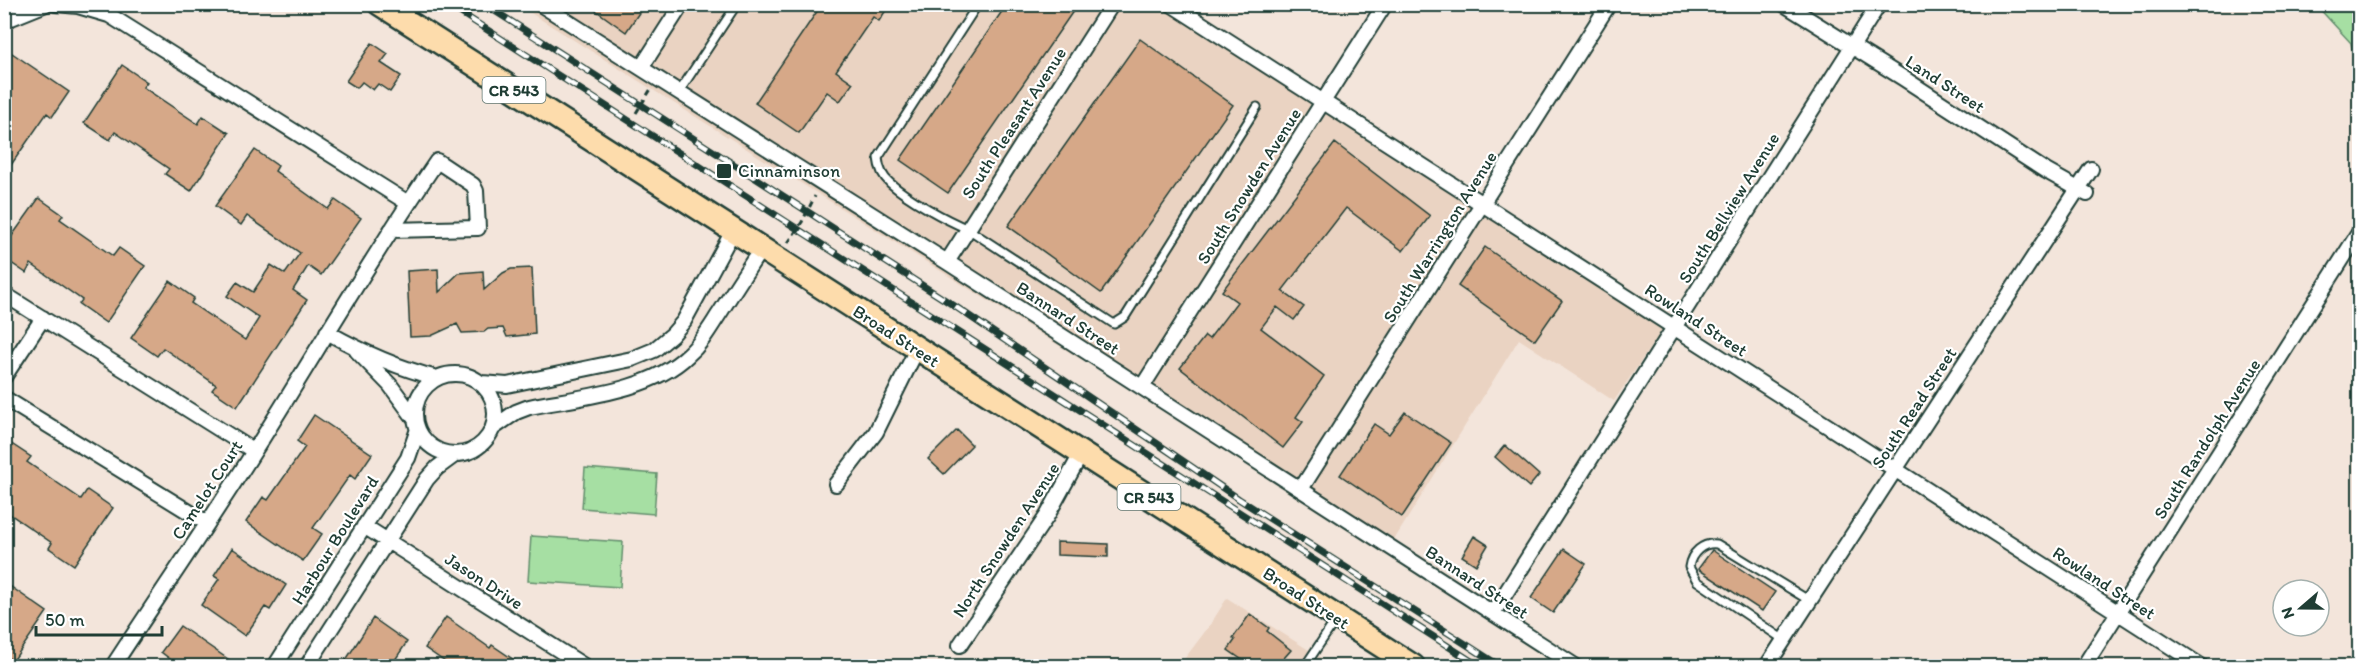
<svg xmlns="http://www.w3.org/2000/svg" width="2364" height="671" font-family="Itim,sans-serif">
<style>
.built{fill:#ead3c2}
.green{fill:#a6dfa3;stroke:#628e6c;stroke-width:1.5}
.building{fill:#d6a888;stroke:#1f3d34;stroke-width:1.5}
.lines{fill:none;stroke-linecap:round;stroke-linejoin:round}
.service-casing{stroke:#1f3d34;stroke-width:11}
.minor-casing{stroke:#1f3d34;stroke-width:18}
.primary-casing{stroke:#1f3d34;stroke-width:27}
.path{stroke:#1f3d34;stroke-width:3;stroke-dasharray:6 4.5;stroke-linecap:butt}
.service{stroke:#fff;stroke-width:7}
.minor{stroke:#fff;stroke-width:14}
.primary{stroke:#fddcac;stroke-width:22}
.rail-casing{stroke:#1f3d34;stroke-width:7}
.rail{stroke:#fff;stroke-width:4.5;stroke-dasharray:14;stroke-linecap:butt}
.poi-dot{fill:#1f3d34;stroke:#fff;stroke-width:2}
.labels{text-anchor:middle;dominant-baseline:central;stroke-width:4.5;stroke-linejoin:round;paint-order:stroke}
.shield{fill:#fff;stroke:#627771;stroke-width:1.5}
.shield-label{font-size:16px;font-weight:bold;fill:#1f3d34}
.street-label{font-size:18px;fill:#1f3d34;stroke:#fff}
.poi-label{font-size:18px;fill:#1f3d34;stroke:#fff;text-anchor:start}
</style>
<rect width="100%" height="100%" fill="#f3e5db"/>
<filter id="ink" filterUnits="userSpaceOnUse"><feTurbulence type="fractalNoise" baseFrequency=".0167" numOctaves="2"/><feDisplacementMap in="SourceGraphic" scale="12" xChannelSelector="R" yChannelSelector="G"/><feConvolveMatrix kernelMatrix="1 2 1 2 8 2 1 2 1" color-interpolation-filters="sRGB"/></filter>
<g filter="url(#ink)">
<!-- built -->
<path class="built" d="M518 5H1170L1666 324 1614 401 1519 339 1394 540 1185 406 1079 358Z
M1227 598 1334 666H1179L1210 625Z"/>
<!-- green -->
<path class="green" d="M2316 5H2359V87L2351 43Z
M585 468 657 474 654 514 582 508Z
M531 536 623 542 620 587 528 581Z"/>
<!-- building -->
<path class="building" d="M587 4H645L626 32Z
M822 4H890L879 21 873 17 836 71 853 83 840 101 827 92 799 133 755 103Z
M1007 4H1078L948 193 900 160Z
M1140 39 1233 105 1101 293 1008 226Z
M372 43 388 54 381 63 401 76 390 92 378 84 373 90 362 82 357 88 346 81Z
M12 53 69 92 52 117 47 113 4 175V64Z
M122 65 147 82 143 87 198 124 203 116 229 133 191 191 165 174 169 169 115 132 110 140 84 123Z
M1335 143 1430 216 1403 251 1346 208 1282 291 1304 307 1294 320 1277 307 1261 328 1324 376 1296 417 1303 422 1283 448 1180 368 1205 336 1209 339 1237 302 1222 291Z
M255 150 278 166 275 171 328 209 335 200 361 218 321 275 308 266 293 290 307 300 237 407 212 390 216 385 163 348 157 356 131 338 170 281 194 298 191 303 245 340 259 318 227 296 237 282 253 292 271 265 285 274 300 253 247 216 241 225 215 206Z
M39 198 63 215 60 219 113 256 119 248 145 266 106 323 79 304 82 300 31 264 26 273 4 258V247Z
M1485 247 1562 301 1535 340 1458 286Z
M532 268 535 334 507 337 503 328 488 329 484 332 462 333 457 324 431 336 410 337 407 271 438 269 439 292 459 273 483 271 484 290 503 273 511 269Z
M1405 412 1451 443 1402 517 1340 475 1374 424 1389 434Z
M314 415 372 454 355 479 350 475 313 528 322 534 303 561 246 522 263 497 268 500 305 447 297 441Z
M957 430 972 445 944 474 928 459Z
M4 439 31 457 27 462 81 499 87 490 113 508 74 565 49 548 52 543 4 510Z
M1505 445 1539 475 1529 487 1495 457Z
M1474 536 1488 545 1476 565 1462 556Z
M1057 542 1108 544V557L1057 555Z
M232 548 286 585 270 610 265 607 245 636 201 605 219 579 214 576Z
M1564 549 1586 564 1553 613 1531 598Z
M1712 550 1775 592 1762 611 1698 569Z
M4 582 47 612 13 661 4 655Z
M1250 614 1269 628 1267 631 1291 650 1277 666H1251L1228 650 1235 640 1233 638Z
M446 617 490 648 492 645 523 666H451L425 648Z
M373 618 407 642 391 666H342Z
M180 626 238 666H164L170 659 161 652Z"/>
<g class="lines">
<!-- service casing -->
<g class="service-casing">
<path id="service" d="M978 4 878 158C879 168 882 176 890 183 908 199 946 220 968 229L1114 324 1125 317 1257 107
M679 92 737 4
M1784 640 1697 581 1689 567C1691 553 1703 542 1717 544L1810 601
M1305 666 1335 621"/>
</g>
<!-- minor casing -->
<g class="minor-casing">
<path id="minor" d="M56 4 78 6 109 15 408 203
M540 4 947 262 1575 666
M1171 4 2201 666
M1784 4 1903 78 2046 171 2087 194
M4 21 46 4
M641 68 682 4
M947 262 1112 4
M4 294 254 451
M327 332C362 352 398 368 437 378
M357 351 390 385 415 419
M415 414a40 40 0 1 1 80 0a40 40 0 1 1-80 0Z
M4 377 43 318
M482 383 507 385 632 359 654 350 672 335 684 321 733 231
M1142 387 1385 4
M4 398 207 523
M493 428 516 412 529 407C579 397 650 392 688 355 702 343 711 326 721 311 734 290 748 269 761 249
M836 484 876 432 917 349
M1301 489 1609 4
M364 526 584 666
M1493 613 1879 4
M960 645 1047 516 1081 454
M113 666C160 594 209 523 255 450 316 353 373 254 437 161L473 185 476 191 478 228 391 230
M275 666 408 458 418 429
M307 666 427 479 437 468 456 454
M1767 666 2091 169
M2084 666 2360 231"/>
</g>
<!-- primary casing -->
<g class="primary-casing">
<path id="primary" d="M380 4 1413 666"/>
</g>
<!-- path -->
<path class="path" d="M636 113 651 89
M788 243 802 222 815 196"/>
<!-- service -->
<use href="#service" class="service"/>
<!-- minor -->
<use href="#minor" class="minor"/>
<!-- primary -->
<use href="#primary" class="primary"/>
<!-- rail casing -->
<g class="rail-casing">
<path id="rail" d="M447 4 1479 666
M484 4 953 305 1239 499 1500 666"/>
</g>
<!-- rail -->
<use href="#rail" class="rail"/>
</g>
</g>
<!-- markers -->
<rect class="poi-dot" x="716" y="163" width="16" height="16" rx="3"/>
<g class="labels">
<!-- shield labels -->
<g class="shield">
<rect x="482.5" y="77" width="63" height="26" rx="4.5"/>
<rect x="1117.5" y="484" width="63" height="26" rx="4.5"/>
</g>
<g class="shield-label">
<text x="514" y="90">CR 543</text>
<text x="1149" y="497">CR 543</text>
</g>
<!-- street labels -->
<g class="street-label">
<text transform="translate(1945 84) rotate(33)">Land Street</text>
<text transform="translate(1014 123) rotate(-57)">South Pleasant Avenue</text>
<text transform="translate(1249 186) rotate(-58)">South Snowden Avenue</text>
<text transform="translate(1729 208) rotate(-58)">South Bellview Avenue</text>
<text transform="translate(1440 237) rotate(-58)">South Warrington Avenue</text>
<text transform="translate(1068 318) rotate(33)">Bannard Street</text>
<text transform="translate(1696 320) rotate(33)">Rowland Street</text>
<text transform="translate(896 336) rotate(33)">Broad Street</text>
<text transform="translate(1914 408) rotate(-57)">South Read Street</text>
<text transform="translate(2207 439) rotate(-58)">South Randolph Avenue</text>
<text transform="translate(207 490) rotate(-57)">Camelot Court</text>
<text transform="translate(335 540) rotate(-58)">Harbour Boulevard</text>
<text transform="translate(1006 540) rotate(-57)">North Snowden Avenue</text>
<text transform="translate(484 581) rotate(33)">Jason Drive</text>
<text transform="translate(1477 582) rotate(33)">Bannard Street</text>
<text transform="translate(2104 583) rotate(33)">Rowland Street</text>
<text transform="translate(1306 598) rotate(33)">Broad Street</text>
</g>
<!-- poi labels -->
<g class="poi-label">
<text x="738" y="171">Cinnaminson</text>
</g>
</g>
<!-- margin -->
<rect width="2364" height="671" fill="none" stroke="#fff" stroke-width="24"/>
<rect x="12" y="12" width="2340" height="647" fill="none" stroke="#1f3d34" stroke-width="2" filter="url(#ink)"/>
<!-- north arrow -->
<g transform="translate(2301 608) rotate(250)"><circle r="28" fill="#ffffff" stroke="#a5b1ae" stroke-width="1.5"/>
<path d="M0-4.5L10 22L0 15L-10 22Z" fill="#1f3d34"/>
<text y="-9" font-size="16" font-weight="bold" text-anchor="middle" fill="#1f3d34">N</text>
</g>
<!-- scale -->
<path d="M36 626v9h126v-9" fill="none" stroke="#1f3d34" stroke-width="3"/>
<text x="45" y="626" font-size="18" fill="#1f3d34" stroke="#ffffff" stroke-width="4.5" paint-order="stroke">50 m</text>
</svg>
